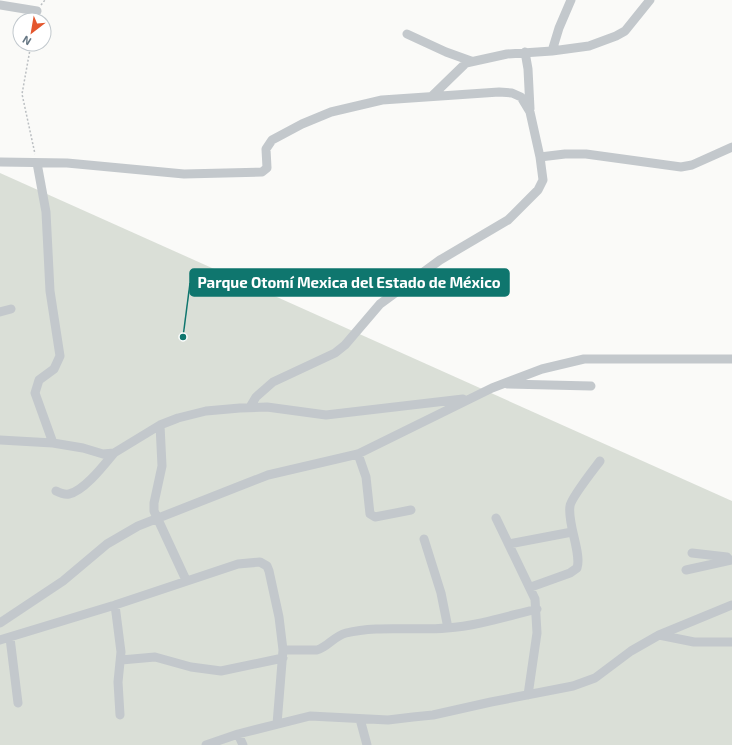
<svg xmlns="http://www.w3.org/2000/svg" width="732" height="745" font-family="'Exo 2',sans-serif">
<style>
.green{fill:#dadfd7}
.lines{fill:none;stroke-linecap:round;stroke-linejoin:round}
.path{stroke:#bbbfc2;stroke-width:1.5;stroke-dasharray:2 2;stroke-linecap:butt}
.street{stroke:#c3c8cc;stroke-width:9}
.leader{fill:none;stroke:#0f766e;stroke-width:1.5}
.callout-dot{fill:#0f766e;stroke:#fff;stroke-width:1.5}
.callout{fill:#0f766e;stroke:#0f766e;stroke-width:1.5}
.callout-label{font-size:15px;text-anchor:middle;font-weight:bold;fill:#fff}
</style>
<rect width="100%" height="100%" fill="#fafaf8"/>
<!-- green -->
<path class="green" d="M0 173 732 501V745H0Z"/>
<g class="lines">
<!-- path -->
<path class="path" d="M41 5 45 0
M31 44 22 94 35 154"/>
<!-- street -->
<path class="street" d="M0 5 37 11
M407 34 446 52 471 61
M552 51 559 28 571 0
M525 52 528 69 530 109
M432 96 466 63 507 54 552 51 589 46 616 36 625 31 650 0
M540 157 565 154H586L681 167 692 165 732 147
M0 162 67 163 184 174 262 172 267 168 266 149 272 140 302 124 331 112 382 100 499 92 512 93 521 97 530 112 540 157 543 180 538 190 508 220 440 260 380 304 345 345 335 353 273 382 256 397 250 407
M37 163 46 212 50 291 60 356 54 369 39 380 35 393 53 443
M0 312 11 309
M507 384 591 386
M160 425 162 466 154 503V511L186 580
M0 440 53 443 83 448 103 454 114 453 160 425 178 418 206 411 240 408 267 407 326 415 463 399
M358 454 366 477 370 514 375 517 411 510
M56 491C60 493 64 495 69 494 84 491 104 465 114 453
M496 518 535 599 537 633 528 695
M424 539 441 593 448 628
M509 544 572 532
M692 553 727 557
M686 570 732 560
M531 587 570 573 577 568C582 554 567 523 570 506 571 498 594 469 600 461
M115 605 121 652 118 682 120 715
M0 623 63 581 107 544 138 526 268 475 358 454 492 388 542 369 584 359H732
M659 635 694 642H732
M10 638 18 703
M0 640 115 605 238 564 260 562 267 566 269 571 279 617 283 650 277 724
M283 650H317C328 647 334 636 346 633 378 625 413 631 447 628 477 626 508 616 537 609
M121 660 155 657 191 667 221 671 283 658
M360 719 367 745
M238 734 243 745
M206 745 238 734 310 716 388 720 413 717 433 715 491 702 573 686 595 678 631 651 659 635 732 605"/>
</g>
<!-- callouts -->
<path class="leader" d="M183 337L190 283"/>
<circle class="callout-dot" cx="183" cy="337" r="4"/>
<rect class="callout" x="190" y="269" width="319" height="27" rx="4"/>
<g class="callout-label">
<text x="349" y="288">Parque Otomí Mexica del Estado de México</text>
</g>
<!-- north arrow -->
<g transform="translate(32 32) rotate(211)"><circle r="19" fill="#ffffff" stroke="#c1c8cd"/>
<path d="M0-3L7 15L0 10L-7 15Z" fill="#e4572e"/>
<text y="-6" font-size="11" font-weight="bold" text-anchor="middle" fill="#657683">N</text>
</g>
</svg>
